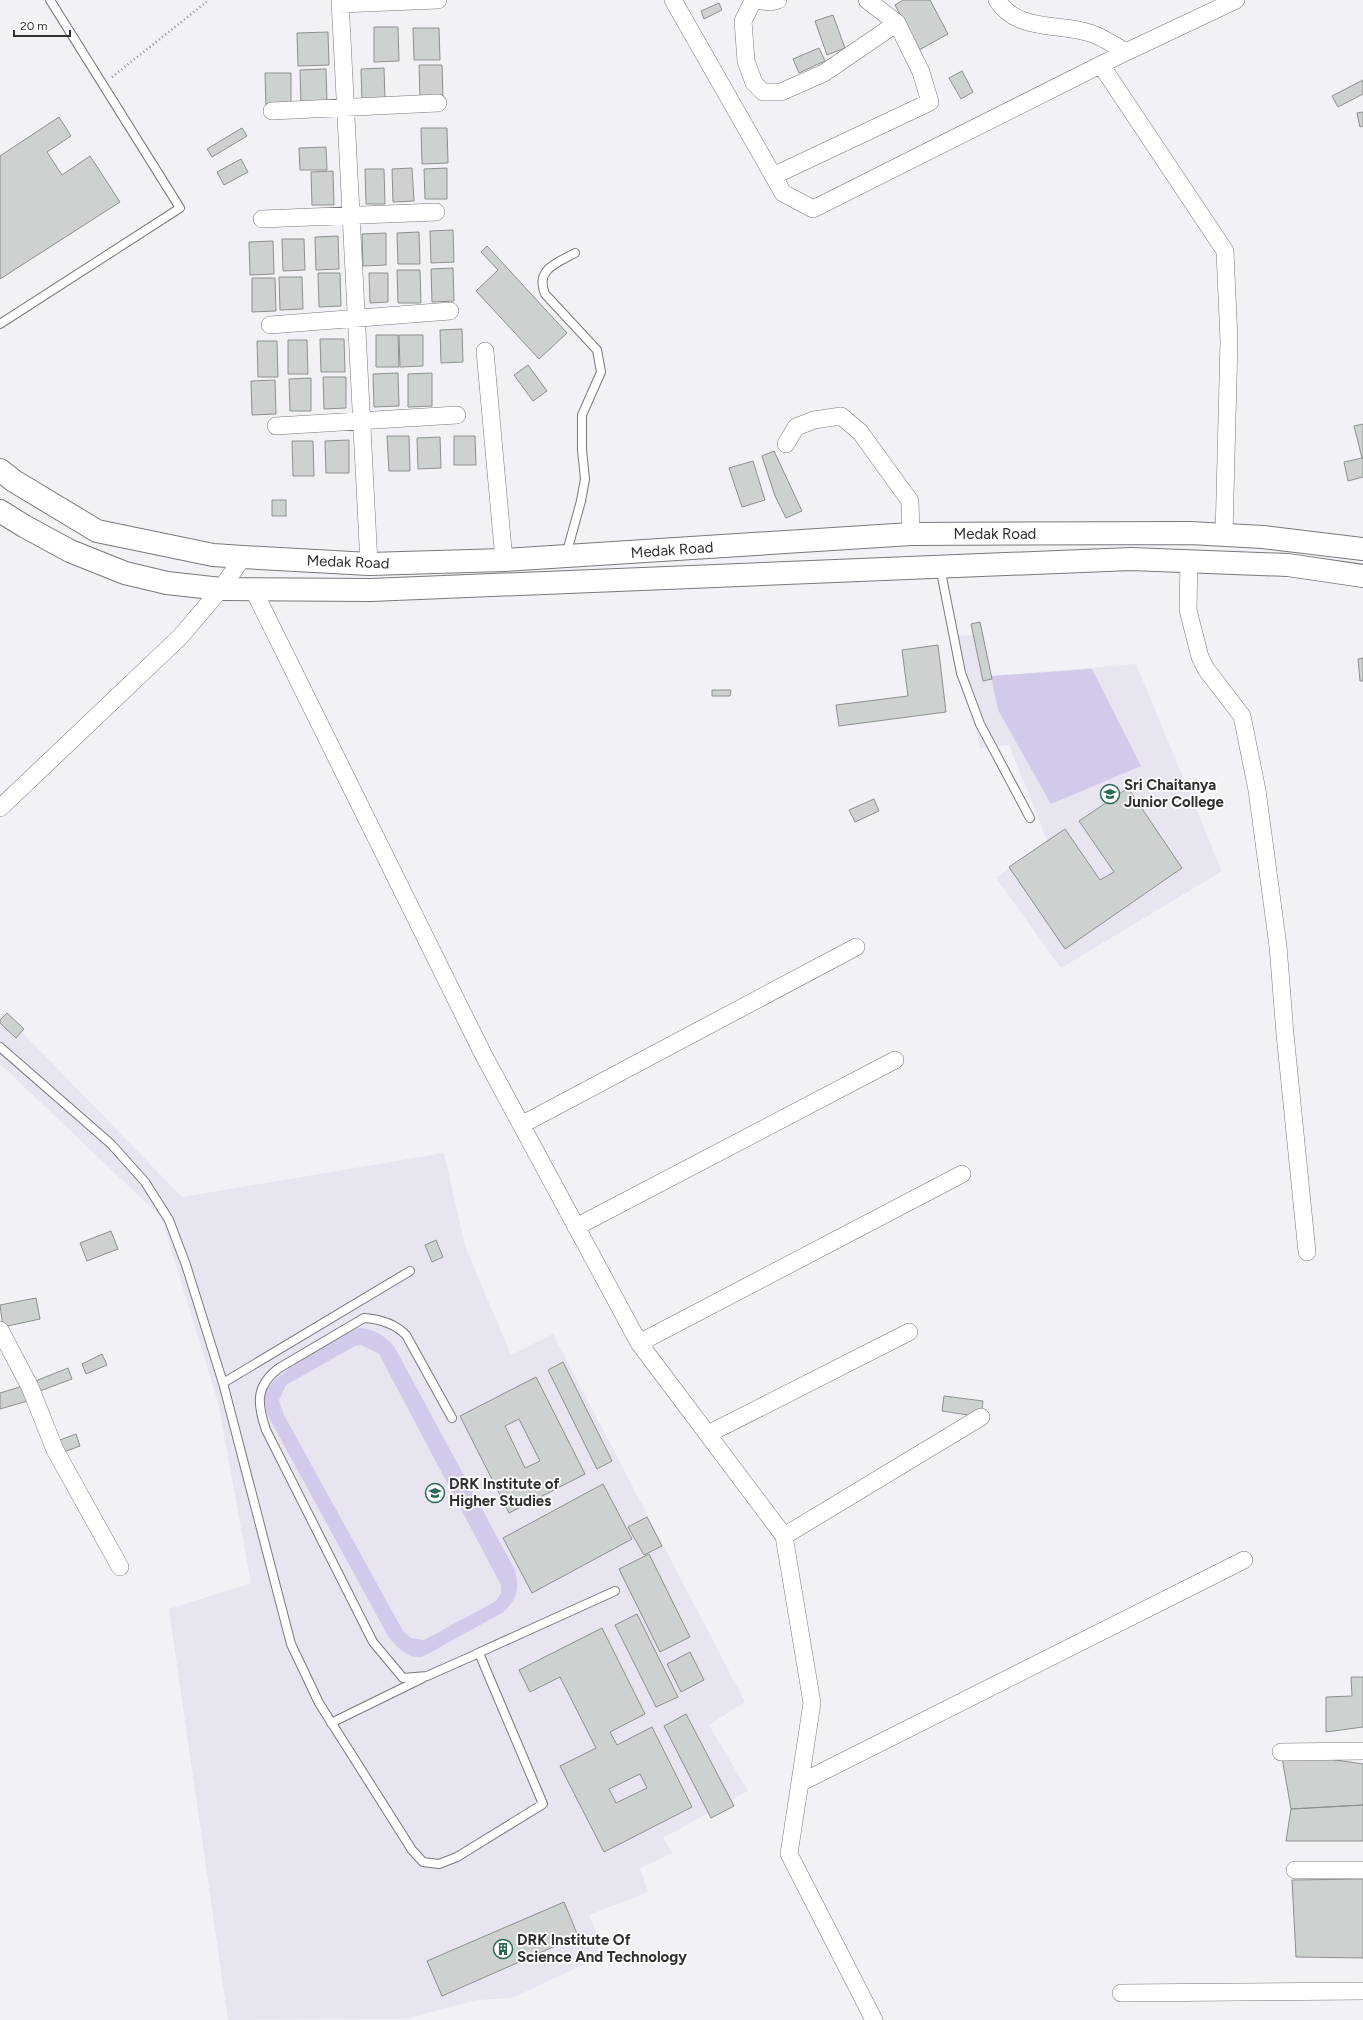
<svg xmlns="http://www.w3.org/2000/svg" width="1363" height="2020" font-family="Figtree,sans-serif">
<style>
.built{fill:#e8e5f1}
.green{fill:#d2c9eb;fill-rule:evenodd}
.building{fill:#cdd1cf;stroke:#8c918f;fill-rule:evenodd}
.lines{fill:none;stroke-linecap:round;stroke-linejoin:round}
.service-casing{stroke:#79797c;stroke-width:10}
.minor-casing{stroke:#79797c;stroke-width:18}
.primary-casing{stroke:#79797c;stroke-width:24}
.path{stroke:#8e8d90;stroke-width:2.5;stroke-dasharray:1 3;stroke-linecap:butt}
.service{stroke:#fff;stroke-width:8}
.minor{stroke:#fff;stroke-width:17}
.primary{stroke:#fff;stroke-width:22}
.labels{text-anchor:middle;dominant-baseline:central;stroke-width:3.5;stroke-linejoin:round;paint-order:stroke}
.street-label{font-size:15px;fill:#303031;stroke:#fff}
.poi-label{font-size:15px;font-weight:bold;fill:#303031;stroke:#fff;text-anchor:start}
</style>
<rect width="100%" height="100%" fill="#f2f1f5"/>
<!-- built -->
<path class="built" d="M973 635 983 681 992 679 991 676 1136 664 1222 871 1061 968 996 878 1047 841 1009 745 980 748 956 636Z
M7 1013 24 1029 22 1032 182 1197 444 1153 465 1246 511 1355 553 1334 745 1702 709 1725 748 1791 663 1838 673 1853 640 1868 648 1892 589 1915 600 1939 598 1958 512 1998 477 2000 404 2019 228 2020 169 1609 251 1583 218 1402 161 1217 0 1064V1014L3 1016Z"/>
<!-- green -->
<path class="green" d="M1092 669 1141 766 1051 804 998 710 991 676Z
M359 1328C375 1329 383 1335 394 1346L515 1570C520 1590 517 1600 502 1613L422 1657C406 1658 398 1648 388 1636L267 1414C265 1405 263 1396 268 1388 276 1374 343 1331 359 1328ZM361 1345 379 1354 501 1585V1593L496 1601 424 1640 411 1638 403 1631 284 1415 279 1400 286 1385 355 1346Z"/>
<!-- building -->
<path class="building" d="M903 0H930L948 34 919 50 895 5Z
M719 3 722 10 704 19 701 11Z
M833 15 845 48 827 55 815 21Z
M374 27H398L399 61 374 62Z
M413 28H439L440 60H414Z
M328 32 329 65 298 66 297 33Z
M819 48 825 61 799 73 793 59Z
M419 65H442L443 97 420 98Z
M384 68 385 101 362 102 361 69Z
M326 69 327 103 301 104 300 70Z
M962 71 973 92 961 99 949 78Z
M265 73H291V107H266Z
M1363 80V94L1338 107 1332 96Z
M1363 112V126L1360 127 1357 113Z
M59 117 71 136 47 152 62 175 90 156 120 202 0 279V156Z
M242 128 247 136 212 157 207 149Z
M421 128H447L448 163 422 164Z
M326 147 327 170H300L299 148Z
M241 159 248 172 224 185 217 172Z
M412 168 414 201 393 202 392 169Z
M447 168V199H425L424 169Z
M365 169H384L385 204H366Z
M333 171 334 205H312L311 172Z
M453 230 454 262 431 263 430 231Z
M419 232 420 264H398L397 233Z
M386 233V265L363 266 362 234Z
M338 236 339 269 316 270 315 237Z
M282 239H304L305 270 283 271Z
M273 241 274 274 250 275 249 242Z
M487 246 567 333 539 359 476 291 498 270 481 252Z
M453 268 454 301 432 302 431 269Z
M397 270H420L421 303H398Z
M318 273H340L341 306 319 307Z
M369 273H388V302L370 303Z
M279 277H302L303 309 280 310Z
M252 278H275L276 311 252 312Z
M462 329 463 362 441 363 440 330Z
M376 335H398L399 367H376Z
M399 335H423V366L400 367Z
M320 339H344L345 372H321Z
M288 340H307L308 374H288Z
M257 341H277L278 377H258Z
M528 365 547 391 533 401 514 375Z
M398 373 399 406 374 407 373 374Z
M432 373V406L408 407V374Z
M323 377H346V408L324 409Z
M311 378V411H290L289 379Z
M275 380 276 414 252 415 251 381Z
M1363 424V477L1348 481 1344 462 1362 458 1354 426Z
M387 436H409L410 471H389Z
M454 436H475L476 465H454Z
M440 437 441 468 418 469 417 438Z
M349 440V473H326L325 441Z
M292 441H313L314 476H293Z
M774 451 802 511 786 518 775 496 762 456Z
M753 461 765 500 742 507 729 468Z
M272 500H286V516H272Z
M980 622 992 679 983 681 971 624Z
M938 645 946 712 839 726 836 705 908 696 902 650Z
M1363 658V681H1360L1358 659Z
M712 690H731L730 696H712Z
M1128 788 1182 868 1065 949 1009 867 1065 829 1100 880 1114 872 1079 821Z
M874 799 879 811 855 822 849 810Z
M7 1013 24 1029 16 1038 0 1023V1020Z
M111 1231 118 1249 87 1261 80 1243Z
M436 1240 443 1257 432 1262 425 1245Z
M36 1298 40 1319 3 1327 0 1305Z
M102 1354 107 1365 86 1374 82 1364Z
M563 1362 612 1461 597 1469 548 1370Z
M68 1368 72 1379 37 1392 33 1382Z
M536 1377 585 1474 509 1513 460 1416ZM519 1419 540 1461 525 1468 505 1426Z
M26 1385 31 1400 0 1409V1393Z
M944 1396 983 1401 981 1417 942 1411Z
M76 1434 80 1446 61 1453 57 1441Z
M603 1484 632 1539 532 1593 503 1538Z
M647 1517 662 1546 644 1555 628 1527Z
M649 1554 690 1637 660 1652 619 1569Z
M637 1614 678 1697 656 1707 615 1625Z
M602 1628 645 1714 610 1732 617 1745 652 1727 692 1807 604 1852 560 1766 596 1748 560 1677 530 1692 519 1670ZM640 1774 647 1788 616 1803 609 1789Z
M690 1652 704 1680 681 1692 667 1664Z
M1351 1677H1363V1727L1326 1732V1697L1352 1696Z
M686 1714 734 1806 711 1818 664 1726Z
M1281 1752 1363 1764V1805L1291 1809Z
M1363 1805V1841H1286L1291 1809Z
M1363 1879V1958L1296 1957 1292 1880Z
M564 1902 578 1936 442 1996 427 1961Z"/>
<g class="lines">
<!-- service casing -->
<g class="service-casing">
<path id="service" d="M0 324 180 208 50 0
M566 555 581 501 585 479 582 450V415L601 372 597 350 545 294C535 269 557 263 575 253
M940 567 961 673 980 724 1030 818
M0 1047 111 1144 145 1182 169 1220 186 1265 223 1383 291 1644 319 1703 412 1850 423 1862 439 1864 457 1857 543 1804 479 1653 427 1676 403 1678 373 1642 266 1430C257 1404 255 1386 279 1368L364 1318C380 1319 394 1323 406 1335L452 1418
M223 1383 410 1271
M476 1654 615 1591
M331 1723 423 1678"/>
</g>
<!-- minor casing -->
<g class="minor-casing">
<path id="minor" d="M340 0 369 564
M673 0 783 193 813 209 1126 52 1236 0
M752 0 771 2 778 0
M997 0C1017 32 1059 23 1090 33 1103 37 1115 46 1126 52
M753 1 743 21 746 61 754 83 763 92H781L824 73 897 23
M340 4 438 0
M1101 65 1225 251 1229 341 1224 535
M272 111 438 103
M773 176 930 102 921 72 897 23 867 0
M262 219 436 212
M270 325 450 311
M485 351 504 560
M276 426 457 415
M786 444 796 427 814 420 841 416 860 432 910 501 911 534
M1189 561 1188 610 1200 657 1206 669 1242 716 1257 790 1278 946 1285 1034 1307 1252
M253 589 483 1054 639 1343 784 1536 812 1703 789 1854 874 2020
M0 808 180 637 221 589 243 557
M521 1125 856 947
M576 1227 895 1060
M0 1330 30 1387 55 1450 120 1567
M639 1343 962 1174
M708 1434 909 1332
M784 1536 981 1417
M1281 1752 1363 1751
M800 1783 1244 1560
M1295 1870H1363
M1121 1993 1363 1991"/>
</g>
<!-- primary casing -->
<g class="primary-casing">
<path id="primary" d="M0 470 14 481 97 531 213 555 243 557 369 564 504 560 911 534 1190 533 1263 537 1363 549
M0 511 24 526 70 551 125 573 167 583 221 589 371 590 1131 559 1288 565 1363 576"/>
</g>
<!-- path -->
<path class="path" d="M112 77 209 0"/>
<!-- service -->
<use href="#service" class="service"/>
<!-- minor -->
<use href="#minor" class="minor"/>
<!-- primary -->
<use href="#primary" class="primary"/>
</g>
<!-- icons -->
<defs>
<g id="university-ring" transform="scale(1)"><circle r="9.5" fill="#fff" stroke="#2c6955" stroke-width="1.5"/><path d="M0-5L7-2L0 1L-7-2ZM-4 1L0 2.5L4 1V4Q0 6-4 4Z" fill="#2c6955"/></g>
<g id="building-ring" transform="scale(1)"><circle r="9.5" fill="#fff" stroke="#2c6955" stroke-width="1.5"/><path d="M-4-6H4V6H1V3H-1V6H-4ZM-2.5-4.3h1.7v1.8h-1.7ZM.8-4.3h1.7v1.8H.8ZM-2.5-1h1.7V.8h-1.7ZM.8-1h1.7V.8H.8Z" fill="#2c6955"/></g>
</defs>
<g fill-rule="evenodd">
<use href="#university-ring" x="1110" y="794"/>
<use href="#university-ring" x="435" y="1493"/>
<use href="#building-ring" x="503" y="1949"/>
</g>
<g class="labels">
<!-- street labels -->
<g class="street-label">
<text x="995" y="534">Medak Road</text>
<text transform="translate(672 550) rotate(-4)">Medak Road</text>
<text transform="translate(348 562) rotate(2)">Medak Road</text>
</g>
<!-- poi labels -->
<g class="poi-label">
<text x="1124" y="785">Sri Chaitanya<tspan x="1124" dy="17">Junior College</tspan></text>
<text x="449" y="1484">DRK Institute of<tspan x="449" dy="17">Higher Studies</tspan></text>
<text x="517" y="1940">DRK Institute Of<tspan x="517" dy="17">Science And Technology</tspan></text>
</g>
</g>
<!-- scale -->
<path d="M14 30v6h56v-6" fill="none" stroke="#303031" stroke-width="2"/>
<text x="20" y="30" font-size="12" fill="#303031" stroke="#ffffff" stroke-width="3" paint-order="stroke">20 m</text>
</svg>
